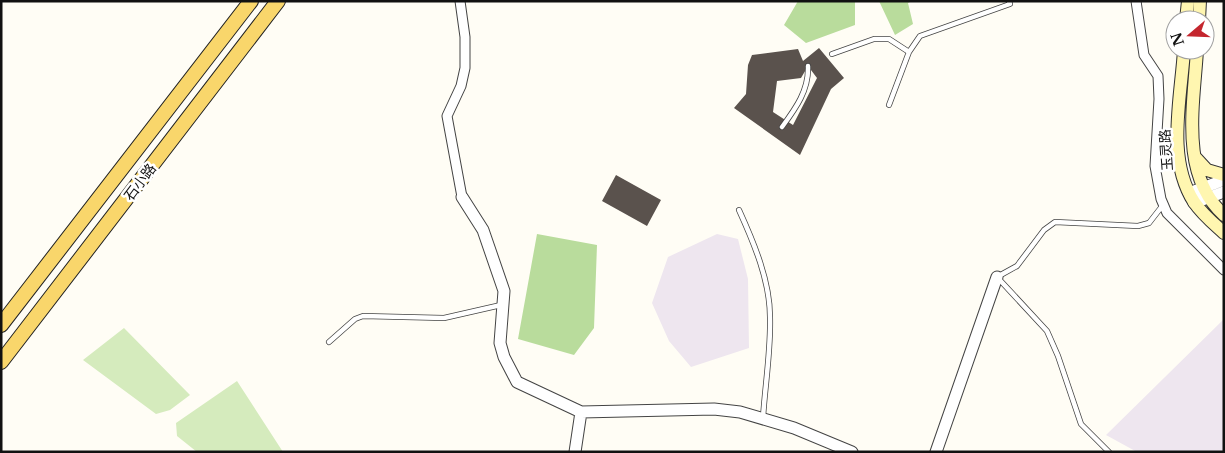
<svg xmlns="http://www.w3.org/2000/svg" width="1225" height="453" font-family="'Libre Baskerville','Noto Sans SC',serif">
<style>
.industrial{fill:#eee6ef}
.green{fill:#d5ebbd}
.forest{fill:#b9dc9c}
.building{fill:#5a524d;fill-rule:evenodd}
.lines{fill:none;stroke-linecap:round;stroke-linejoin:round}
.service-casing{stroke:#444;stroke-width:6}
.minor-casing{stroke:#444;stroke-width:11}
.tertiary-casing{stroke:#444;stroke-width:13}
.secondary-casing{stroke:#333;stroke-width:14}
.primary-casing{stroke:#222;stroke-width:16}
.service{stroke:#fff;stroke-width:4.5}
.minor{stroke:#fff;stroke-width:9}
.tertiary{stroke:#fff;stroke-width:11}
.secondary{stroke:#fff6b0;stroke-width:12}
.primary{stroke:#f9d66b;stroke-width:14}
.labels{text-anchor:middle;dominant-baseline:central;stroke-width:5;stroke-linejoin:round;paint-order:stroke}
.street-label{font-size:14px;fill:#111;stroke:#fff}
</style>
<rect width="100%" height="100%" fill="#fffdf5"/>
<!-- industrial -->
<path class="industrial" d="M717 234 738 239 748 279 749 348 691 367 669 341 652 303 668 257Z
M1224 319V452H1137L1106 435Z"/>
<!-- green -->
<path class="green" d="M124 328 190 395 170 410 156 414 83 360Z
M237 381 283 452H197L177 436 176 423Z"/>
<!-- forest -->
<path class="forest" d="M798 1H861L855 2V25L806 43 784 25Z
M879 1H912L908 3 913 24 895 35Z
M537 234 597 245 594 328 574 355 518 339Z"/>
<!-- building -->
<path class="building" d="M819 48 844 78 831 89 800 155 734 108 746 94 748 65 752 55 798 49 803 61ZM808 66 817 78 793 125 773 112 777 81 801 78Z
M616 175 661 200 647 226 602 201Z"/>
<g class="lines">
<!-- service casing -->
<g class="service-casing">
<path id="service" d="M832 54 874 39H889L909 52
M889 105 909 52 920 36 1010 4 1009 1
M782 127C796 108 809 90 808 66
M739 210C754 243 770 281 770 317 771 351 765 385 763 418
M329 342 355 319 363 316 444 318 501 305
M1109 452 1081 424 1058 356 1047 331 997 277 1017 266 1044 230 1055 222 1138 226 1149 223 1163 205"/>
</g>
<!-- minor casing -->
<g class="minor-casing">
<path id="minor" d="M460 1 465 37V68L461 86 447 116 462 197
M1136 1 1144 55 1158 76 1159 99 1155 166 1161 199 1167 213 1224 270"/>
</g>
<!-- tertiary casing -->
<g class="tertiary-casing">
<path id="tertiary" d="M1189 193 1224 180
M462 197 483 230 504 291 500 343 504 357 517 382 581 412 714 409 740 412 794 428 852 452
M1194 203 1224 192
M575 452 581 412
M936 452 997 277"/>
</g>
<!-- secondary casing -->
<g class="secondary-casing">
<path id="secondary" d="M1186 20 1188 1
M1199 20 1200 1
M1184 50C1181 99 1166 158 1194 202 1202 214 1213 223 1224 233
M1197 50C1194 103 1179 175 1224 215
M1195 157 1207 170 1224 175"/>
</g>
<!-- primary casing -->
<g class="primary-casing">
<path id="primary" d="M1 325 251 1
M1 362 278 1"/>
</g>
<!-- service -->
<use href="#service" class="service"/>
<!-- minor -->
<use href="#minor" class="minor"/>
<!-- tertiary -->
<use href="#tertiary" class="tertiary"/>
<!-- secondary -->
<use href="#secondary" class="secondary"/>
<!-- primary -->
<use href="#primary" class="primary"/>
</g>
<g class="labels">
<!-- street labels -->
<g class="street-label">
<text transform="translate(1166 150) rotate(-94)">玉灵路</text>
<text transform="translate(140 182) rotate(-53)">石小路</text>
</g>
</g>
<!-- border -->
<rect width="1225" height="453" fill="none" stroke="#111111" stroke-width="5"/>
<!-- north arrow -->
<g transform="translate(1190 35) rotate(251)"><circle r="24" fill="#ffffff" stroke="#a0a0a0"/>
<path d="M0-4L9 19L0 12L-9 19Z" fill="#c4262e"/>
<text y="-8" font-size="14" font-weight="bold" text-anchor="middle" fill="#111111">N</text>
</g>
</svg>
